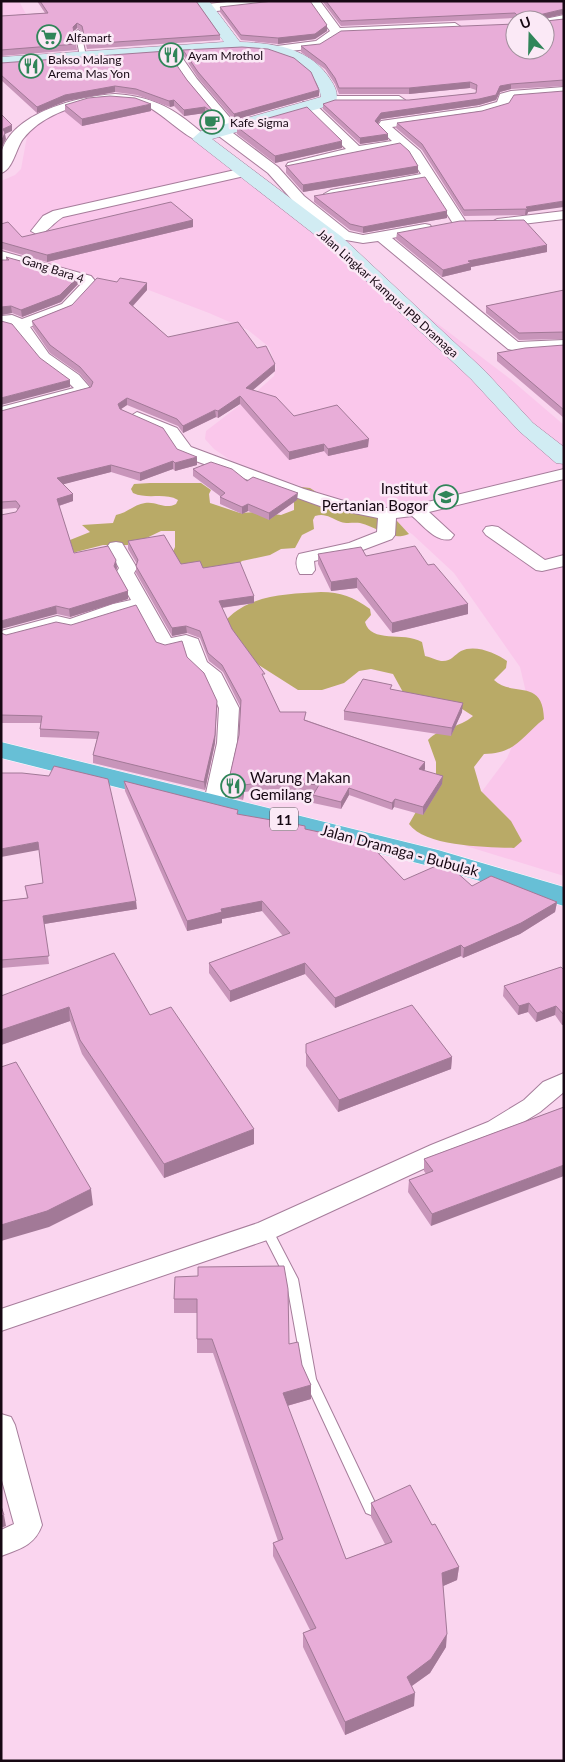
<svg xmlns="http://www.w3.org/2000/svg" width="565" height="1762" font-family="Lato,sans-serif">
<style>
.built{fill:#fac7eb}
.forest{fill:#b9aa67}
.lines{fill:none;stroke-linecap:round;stroke-linejoin:round}
.lane-casing{stroke:#a67d9b;stroke-width:2}
.street-casing{stroke:#a67d9b;stroke-width:2}
.secondary-casing{stroke:#a67d9b;stroke-width:1}
.highway-casing{stroke:#fff;stroke-width:1}
.lane{fill:#fff;fill-rule:evenodd}
.street{fill:#fff;fill-rule:evenodd}
.secondary{fill:#d1ecf3;fill-rule:evenodd}
.highway{fill:#67bfd6;fill-rule:evenodd}
.wall{fill:#c895ba}
.shaded-wall{fill:#a27997}
.building{fill:#e8add8;stroke:#a27997}
.labels{text-anchor:middle;dominant-baseline:central;stroke-width:5;stroke-linejoin:round;paint-order:stroke}
.far-poi-label{font-size:12px;fill:#160813;stroke:#fbe9f6;text-anchor:start}
.far-street-label{font-size:12px;fill:#160813;stroke:#fbe9f6}
.shield{fill:#fbe9f6;stroke:#5b4c57;stroke-width:1}
.shield-label{font-size:14px;font-weight:bold;fill:#160813}
.poi-label{font-size:15px;fill:#160813;stroke:#fbe9f6;text-anchor:end}
.street-label{font-size:15px;fill:#160813;stroke:#fbe9f6}
</style>
<rect width="100%" height="100%" fill="#fad5ef"/>
<!-- built -->
<path class="built" d="M1 1H19L27 16 1 18Z
M147 103 509 378 564 425V876L466 846 453 838V830L507 758 524 719 528 701 520 667 454 573 412 534 383 517 230 460 214 449 205 439 206 431 253 395 274 376 276 367 269 347 248 330 209 313 146 289 50 267 1 253V181L15 175 21 169 28 131 66 106Z"/>
<!-- forest -->
<path class="forest" d="M150 483H201L211 490 209 494 210 503 240 513 257 512 281 515 294 510V502L290 494 293 486 310 488 321 495 397 521 409 534C390 542 378 527 360 523 354 522 347 524 341 522 330 518 326 513 315 516L313 520 314 529 302 535 295 548 281 549 270 555 242 561 228 572 173 564 171 556 175 547V531H161L132 545H103L72 553 70 540 90 532 82 525 113 523 116 515C127 513 135 504 145 503 157 501 164 510 176 504L178 500C164 492 148 500 133 493L131 489 134 484Z
M321 592C341 592 353 597 370 609L371 615 365 622C371 644 403 631 422 642L425 656C430 657 436 660 441 661 451 662 454 655 461 651 475 644 496 653 507 661L506 668 494 680C513 698 543 677 544 719 522 736 516 754 484 754L474 767 481 791 511 821 522 841 514 848C487 847 425 847 409 824L436 777V762L428 740C440 727 460 728 473 716L459 707 404 694 393 674 371 669 359 671 344 683 322 690H298L240 653 227 619C252 594 288 594 321 592Z"/>
<g class="lines">
<!-- lane casing -->
<g class="lane-casing">
<path id="lane" d="M78 30 81 32 86 56 83 58 80 56 75 32Z
M267 1225 271 1227 298 1279 316 1379 378 1509 376 1513 371 1515 366 1513 304 1379 286 1279 261 1230 263 1227Z"/>
</g>
<!-- street casing -->
<g class="street-casing">
<path id="street" d="M237 1H279L273 5 207 12 201 8 207 4Z
M308 1H320L340 28 455 23 461 27 455 31 340 36 319 48 269 53 267 50 269 47 316 41 330 31Z
M564 15V23L545 25V20H540Z
M170 45 174 46 197 79 238 127 236 130H229L278 167 304 196 349 232 363 235 425 224 430 225 432 228 430 231 392 238 518 342 564 340V350L525 353 508 349 378 241 363 243 340 239 294 202 268 173 216 134 214 131 216 128H225L189 85 164 49Z
M564 87V95L513 99 508 107 481 115 392 127 420 151 466 222 464 225H454L426 181 331 198 324 194 331 190 421 174 410 157 400 148 293 170 286 166 288 163 346 149 303 108 302 105 303 102H313L359 146 392 141 377 127 381 121 479 107 497 102 500 94 511 91Z
M115 94C145 96 167 104 190 123 196 128 203 133 208 139L206 142C192 145 163 113 148 107 133 101 114 101 98 102 72 105 40 117 23 139 16 148 13 170 1 173 1 167 0 159 1 154 11 112 80 96 115 94Z
M329 96H399L405 100 399 104 324 103 323 100 324 97Z
M244 168 249 169 251 172 249 175 63 217C54 222 47 233 38 235L31 231 43 216 53 211Z
M564 211V219L497 227 490 223 497 219Z
M1 251 91 276 97 283 72 310 30 327 49 354 79 375 92 390 90 393 1 417V407L74 388C65 378 52 373 42 364 28 352 21 324 1 326V316L12 315 22 319 62 304 82 283 1 260Z
M137 412 177 428 191 447 304 489 354 504 379 508H403L564 469V479L429 512 454 535 451 539C436 543 423 525 412 516L396 518 395 535 392 539 360 551 314 561 315 570 312 574H300C296 568 295 560 299 554L349 543 377 532 378 518 320 506 179 455 165 434 131 420 129 417Z
M492 526 498 527 545 560 564 555V566L542 571 536 570 486 535 483 531 486 527Z
M116 542 122 543 137 568 134 573 171 638 186 635 198 639 207 662 221 673 239 708 237 743 224 802 221 807 214 809 207 807 204 802 217 743 219 708 206 680 189 664 183 647 165 651 158 649 137 610 71 631 57 628 6 641 1 639V631L57 616 70 619 113 604 131 600 116 573 119 568 107 547 110 543Z
M564 1073V1092L540 1112 504 1134 449 1157 276 1237 1 1331V1309L258 1223 431 1145 488 1122 524 1100 543 1082Z
M1 1414 11 1417 15 1425 42 1525C35 1545 20 1549 1 1556V1530L14 1524 1 1477Z"/>
</g>
<!-- secondary casing -->
<g class="secondary-casing">
<path id="secondary" d="M194 1H209L240 42C276 43 312 48 332 82 336 88 339 97 335 104L212 139 342 237 485 371 533 423 564 447V464L556 463 519 431 471 379 328 245 192 139 201 131 321 97C319 77 299 61 281 56 248 46 209 52 175 54 117 57 59 62 1 67V57L224 42Z"/>
</g>
<!-- highway casing -->
<g class="highway-casing">
<path id="highway" d="M1 742 438 850 564 887V906L433 867 1 758Z"/>
</g>
<!-- lane -->
<use href="#lane" class="lane"/>
<!-- street -->
<use href="#street" class="street"/>
<!-- secondary -->
<use href="#secondary" class="secondary"/>
<!-- highway -->
<use href="#highway" class="highway"/>
</g>
<!-- wall -->
<path class="wall" d="M37 1H196L220 35V40L87 49 83 32 77 28 74 32 77 50 1 56V16L45 13Z
M322 1H564L544 19 546 21 564 19V86L511 89 500 92 496 100 479 105 381 119 378 124 388 140 360 144 323 109V104L409 100 476 93V90L470 88 409 94H339L335 84 325 69 301 52V46L515 50 516 20 515 18 341 26Z
M220 7 327 25V31L315 39 278 44 241 40 220 12Z
M183 50 319 96 234 120 198 78 183 55Z
M1 63 187 80 218 117V123L205 113 184 116 174 106 170 107 137 95 115 92 66 101 37 113 1 80Z
M65 105 151 111 82 126 65 112Z
M482 111 528 212 527 215 464 216 422 150 396 128 397 123Z
M237 127 342 148 275 163 237 134Z
M286 166H418V173L303 192 286 173Z
M314 196 447 211V218L363 233 350 230 314 202Z
M193 220V227L47 262 2 249 1 250V224L22 237Z
M397 233 547 252 471 267V270L442 277 396 239Z
M6 257 78 277V284L61 302 22 317 12 313 1 315V260H6Z
M117 282 147 283V290L133 306 168 337 257 348 275 364V371L253 390 294 416 368 447 328 456 324 451 289 460 240 404 218 418 216 417 183 433 178 426 127 405 121 409 177 449 197 465 175 471 173 469 140 481 111 472 63 484 73 494V501L59 506 74 553 117 568 116 570 128 591V599L70 617 57 614 16 512 18 510 16 508 1 509V411L91 387 80 374 50 353 33 328 32 321 72 305Z
M564 290V339L519 340 486 313V306Z
M564 345V418L497 361V353Z
M193 469 247 481 297 500 269 520 248 511 242 514 220 504V496L193 476Z
M128 541 181 564 203 568 254 596V603L222 608 232 629 265 680 280 712 306 720 425 762V769L424 771 442 784 423 815 394 807 392 810 349 795 341 809 313 803V795L315 792 274 789 244 792 243 800 227 796V788L239 735 240 706 223 672 209 661 200 638 187 633 172 636 136 573V566L137 564 128 549Z
M318 554 366 556 428 565 468 604V614L392 633 357 588 331 591 318 564Z
M1 633 6 635 156 642 187 657 217 701 215 743 205 790 93 763V755L97 739 40 737V729L41 723H1Z
M344 711 462 712 451 736 344 720Z
M1 773 137 909 44 924 49 964 1 968V901L27 898 25 886 43 883 39 850Z
M124 781 238 814 380 845V855L404 880 472 886 557 902 555 912 520 934 463 958 461 956 335 1008 305 974 230 1002 209 973V963L283 936 262 911 222 919V923L187 931 125 791Z
M561 967 564 1024 562 1025 555 1015 536 1022 528 1012 518 1015 503 996 504 986Z
M1 996 150 1015 254 1144 164 1178 82 1054 70 1021 1 1045Z
M306 1044 452 1057 451 1069 338 1112 306 1066Z
M564 1107 431 1226 408 1192 409 1180 426 1174 424 1171V1159Z
M175 1277 289 1344 302 1365 311 1385V1399L287 1406 346 1559 385 1544 371 1517V1503L432 1525 459 1567 457 1580 443 1586 446 1647 430 1673 412 1686 414 1706 345 1735 303 1647V1633L310 1630 273 1556V1543L278 1541 213 1353H197V1313H174V1299Z"/>
<!-- shaded-wall -->
<path class="shaded-wall" d="M564 9V14L538 20 539 15Z
M77 23V28L73 32V27Z
M327 25V31L315 39 278 44V38Z
M470 82V88L409 94V88Z
M511 84V89L500 92 496 100 479 105 381 119 375 127V121L381 113 479 99 500 86Z
M115 86V92L66 101 37 113V107L65 95Z
M319 90V96L234 120V114Z
M174 100V106L170 107 169 101Z
M151 104V111L82 126V119Z
M205 107V113L184 116V110Z
M12 125V131L5 134 6 139 1 149V142L3 129Z
M388 134V140L360 144V138Z
M342 141V148L275 163V156Z
M418 166V173L303 192V185Z
M564 201V207L528 212 527 215H525L526 207Z
M447 211V218L363 233V227Z
M193 220V227L47 262V255Z
M547 245V252L471 267V270L442 277 443 270 468 261Z
M78 277V284L61 302 22 317 21 310Z
M147 283V290L129 310V303Z
M11 306 12 313 1 315V307Z
M275 364V371L247 395 246 388Z
M70 380V387L1 405V398Z
M240 396V404L218 418V411Z
M127 398V405L118 411V404Z
M215 410 216 417 183 433V426Z
M369 439 368 447 328 456V449Z
M324 444V451L289 460V452Z
M197 457V465L175 471V463Z
M173 461V469L140 481V473Z
M111 465V472L57 486V478Z
M298 493 297 500 269 520V513Z
M73 494V501L58 506 57 499Z
M248 504V511L242 514V507Z
M116 560 117 568 114 574V566Z
M357 578V588L331 591V582Z
M128 591V599L70 617 69 609Z
M254 596V603L219 608V601Z
M468 604V614L392 633V623Z
M56 606 57 614 1 629V621Z
M186 626 187 633 172 636V628Z
M217 701 215 743 205 790 204 782Z
M463 703 462 712 451 736 452 728Z
M425 762V769L419 777V769Z
M443 776 442 784 423 815V807Z
M244 785V792L243 800 242 792Z
M349 788V795L341 809V802Z
M395 799 394 807 392 810V803Z
M38 842 39 850 1 857V849Z
M380 845V855L377 852Z
M136 901 137 909 44 924 43 916Z
M262 901V911L222 919V923L187 931V921L221 909Z
M557 902 555 912 520 934 463 958 464 948Z
M461 945V956L335 1008V998Z
M305 963V974L230 1002V991Z
M529 1003 528 1012 518 1015 519 1006Z
M556 1006 555 1015 536 1022 537 1013Z
M69 1007 70 1021 1 1045V1030Z
M563 1015 564 1024 562 1025Z
M452 1057 451 1069 338 1112 339 1100Z
M254 1129V1144L164 1178V1164Z
M564 1165V1176L431 1226 432 1214Z
M91 1189 93 1205 49 1227 1 1241V1225Z
M311 1385V1399L283 1407V1393Z
M4 1515 6 1526 1 1528V1516Z
M459 1567 457 1580 441 1587 442 1573Z
M447 1634 446 1647 430 1673 406 1690 407 1677Z
M415 1693 414 1706 345 1735V1722Z"/>
<!-- building -->
<path class="building" d="M40 1H196L220 35 86 44 82 26 77 23 73 27 76 44 1 50V16L48 13Z
M273 1H310L327 25 315 34 278 38 241 35 220 7Z
M326 1H564V9L539 15 544 16 546 21 564 19V80L511 84 500 86 496 95 479 99 381 113 375 121 388 134 360 138 323 104 335 100H409L476 93 477 85 470 82 409 88H339L335 78 325 64 301 46 320 44 341 31 515 24V50H545V20H516L517 15 515 13 341 21Z
M242 47 268 49 294 58 311 72 319 90 234 114 198 72 183 50Z
M167 51 187 80 218 117 205 107 184 110 174 100 169 101 136 89 115 86 65 95 37 107 1 75V63Z
M564 91V201L526 207 528 209 464 210 422 144 397 123 482 111 509 103 514 95Z
M110 96 135 98 151 104 82 119 65 105 88 98Z
M307 107 342 141 275 156 237 127Z
M1 114 12 125 3 129 5 133 1 142Z
M400 143 409 151 418 166 303 185 286 166Z
M425 177 447 211 363 227 350 224 314 196Z
M171 202 193 220 47 255 1 242V224L8 222 22 237Z
M524 220 547 245 468 261 471 263 443 270 397 233 460 221Z
M6 257 78 277 60 295 21 310 11 306 1 307V260H9Z
M97 278 117 282 120 278 147 283 129 303 168 337 238 322 257 348 266 346 275 364 246 388 276 397 294 416 337 405 369 439 328 449 324 444 289 452 240 396 218 411 215 410 183 426 177 419 127 398 118 404 120 409 163 428 177 449 197 457 175 463 173 461 140 473 111 465 57 478 73 494 57 499 74 553 108 546 116 560 114 566 128 591 69 609 56 606 1 621V515L16 512 20 506 16 501 1 502V411L91 387 93 382 80 367 50 345 32 321 72 305Z
M564 290V332L519 333 486 306Z
M1 321 12 324 40 358 70 380 1 398Z
M564 345V410L497 353 525 348Z
M211 462 232 469 247 481 253 477 298 493 269 513 248 504 242 507 220 497 225 493 193 469Z
M164 535 181 564 200 561 203 568 240 562 254 596 219 601 232 629 265 674H262L280 712H306L304 720 425 762 419 769 443 776 423 807 395 799 392 803 349 788 341 802 313 795 319 785 274 781 244 785 242 792 227 788 239 735 241 700 222 665 208 653 200 631 186 626 172 628 136 566 138 560 128 541Z
M415 546 428 565 434 564 468 604 392 623 357 578 331 582 318 554 361 547 366 556Z
M136 605 156 642 165 645 182 641 187 657 204 673 217 701 215 735 204 782 93 755 99 732 40 729 42 716 1 715V633L6 635 56 622 71 625Z
M363 679 392 685 390 689 463 703 452 728 344 711Z
M54 766 108 779 136 901 43 916 49 956 1 960V901L28 898 25 886 43 883 38 842 1 849V773H22L49 776Z
M124 781 238 810 237 814 300 825 305 826V829L380 845 377 852 404 880 445 862 472 886 491 876 557 902 521 923 464 948 461 945 335 998 305 963 230 991 209 963 290 933 262 901 221 909 222 912 187 921Z
M114 953 150 1015 171 1007 254 1129 164 1164 80 1040 69 1007 1 1030V996Z
M561 967 564 970V1015L556 1006 537 1013 529 1003 519 1006 504 986Z
M412 1005 452 1057 339 1100 306 1053V1044Z
M16 1062 91 1189 47 1211 1 1225V1067Z
M564 1107V1165L432 1214 409 1180 433 1171 424 1159Z
M284 1266 288 1289 289 1344 298 1342 302 1365 311 1385 283 1393 346 1559 392 1542 371 1503 410 1485 432 1525 435 1524 459 1567 442 1573 447 1634 431 1659 407 1677 415 1693 345 1722 303 1633 316 1628 273 1543 283 1539 212 1339H197V1299H174L175 1277 198 1276V1267Z
M1 1506 4 1515 1 1516Z"/>
<!-- icons -->
<defs>
<g id="supermarket-ring" transform="scale(1.25)"><circle r="9.5" fill="#fbe9f6" stroke="#308559" stroke-width="1.5"/><path d="M-6-5.5h2.5l.6 2H6L4.5 2H-2.5L-4.4-4H-6ZM-1.5 3.2a1.3 1.3 0 1 0 .1 0ZM3 3.2a1.3 1.3 0 1 0 .1 0Z" fill="#308559"/></g>
<g id="restaurant-ring" transform="scale(1.25)"><circle r="9.5" fill="#fbe9f6" stroke="#308559" stroke-width="1.5"/><path d="M-5-6h1v4h1v-4h1v4h1v-4h1v5L-1.5 .5V6h-2V.5L-5-1ZM5-6V6H3V1.5H1.5Q1.5-4 5-6Z" fill="#308559"/></g>
<g id="cafe-ring" transform="scale(1.25)"><circle r="9.5" fill="#fbe9f6" stroke="#308559" stroke-width="1.5"/><path d="M-5.5-4.5H6V0H3Q3 3.5 0 3.5H-2.5Q-5.5 3.5-5.5 0ZM3-3.2v2h1.7v-2ZM-6 4.5H4V6H-6Z" fill="#308559"/></g>
<g id="university-ring" transform="scale(1.25)"><circle r="9.5" fill="#fbe9f6" stroke="#308559" stroke-width="1.5"/><path d="M0-5L7-2L0 1L-7-2ZM-4 1L0 2.5L4 1V4Q0 6-4 4Z" fill="#308559"/></g>
</defs>
<g fill-rule="evenodd">
<use href="#supermarket-ring" x="49" y="37"/>
<use href="#restaurant-ring" x="171" y="55"/>
<use href="#restaurant-ring" x="31" y="66"/>
<use href="#cafe-ring" x="212" y="122"/>
<use href="#university-ring" x="446" y="497"/>
<use href="#restaurant-ring" x="233" y="786"/>
</g>
<g class="labels">
<!-- far-poi labels -->
<g class="far-poi-label">
<text x="66" y="37">Alfamart</text>
<text x="188" y="55">Ayam Mrothol</text>
<text x="48" y="59">Bakso Malang<tspan x="48" dy="14">Arema Mas Yon</tspan></text>
<text x="230" y="122">Kafe Sigma</text>
</g>
<!-- far-street labels -->
<g class="far-street-label">
<text transform="translate(53 269) rotate(18)">Gang Bara 4</text>
<text transform="translate(388 293) rotate(42)">Jalan Lingkar Kampus IPB Dramaga</text>
</g>
<!-- shield labels -->
<rect class="shield" x="270" y="807.5" width="28" height="23" rx="4"/>
<g class="shield-label">
<text x="284" y="819">11</text>
</g>
<!-- poi labels -->
<g class="poi-label">
<text x="428" y="488">Institut<tspan x="428" dy="17">Pertanian Bogor</tspan></text>
<text x="250" y="777" text-anchor="start">Warung Makan<tspan x="250" dy="17">Gemilang</tspan></text>
</g>
<!-- street labels -->
<g class="street-label">
<text transform="translate(400 850) rotate(15)">Jalan Dramaga - Bubulak</text>
</g>
</g>
<!-- border -->
<rect width="565" height="1762" fill="none" stroke="#160813" stroke-width="5"/>
<!-- north arrow -->
<g transform="translate(530 35) rotate(340)"><circle r="24" fill="#fbe9f6" stroke="#9f8f9b"/>
<path d="M0-4L9 19L0 12L-9 19Z" fill="#308559"/>
<text y="-8" font-size="14" font-weight="bold" text-anchor="middle" fill="#160813">U</text>
</g>
</svg>
